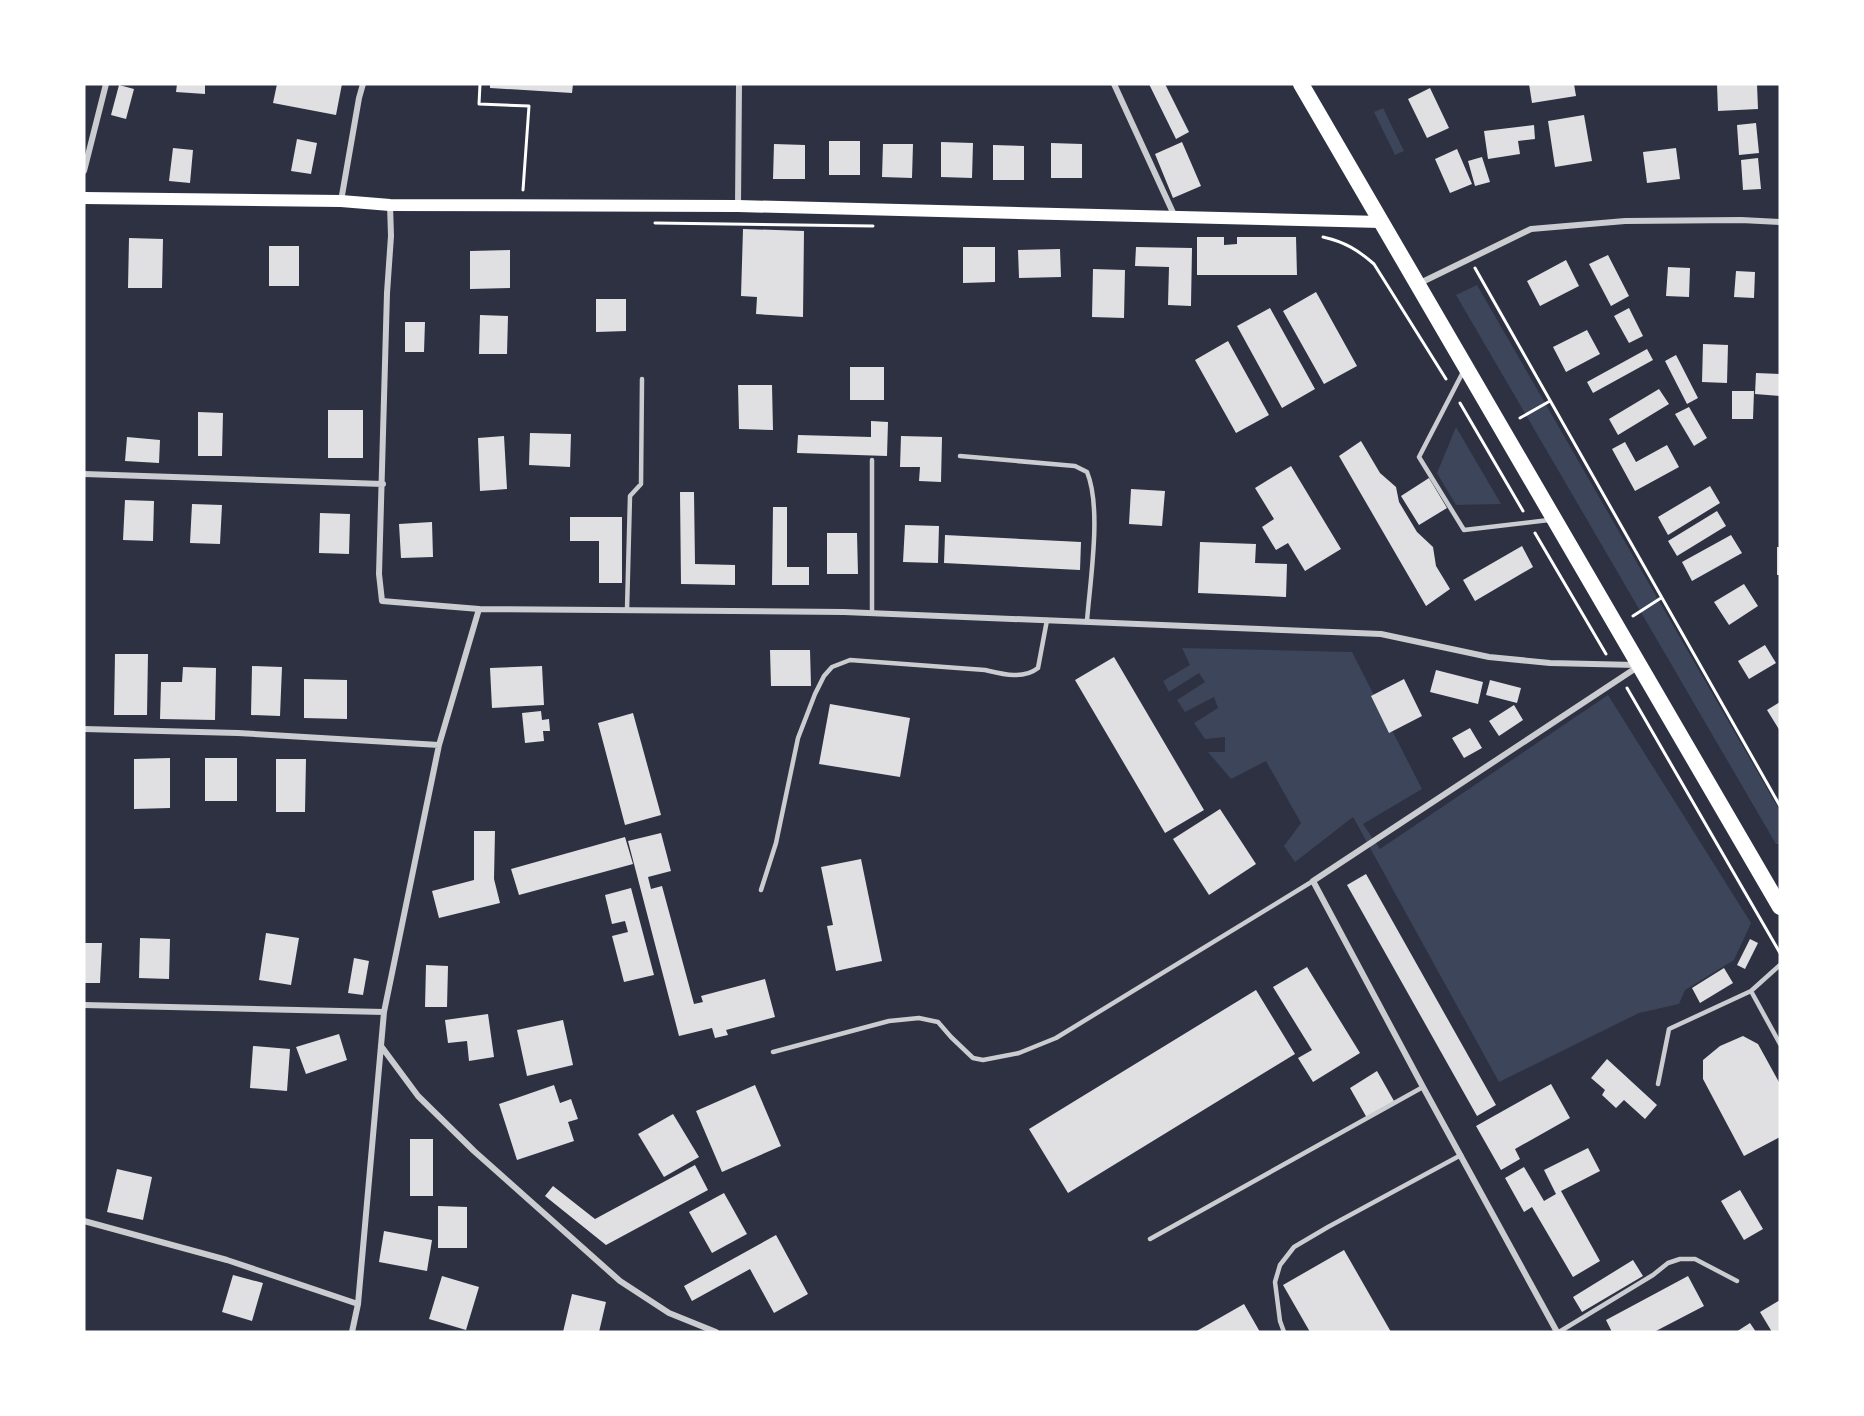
<svg xmlns="http://www.w3.org/2000/svg" width="1864" height="1416" font-family="'Open Sans',sans-serif">
<style>
.green{fill:#3c4559}
.building{fill:#e0e0e3}
.lines{fill:none;stroke-linecap:round;stroke-linejoin:round}
.path{stroke:#fff;stroke-width:3}
.service{stroke:#caccd0;stroke-width:4.5}
.minor{stroke:#caccd0;stroke-width:6}
.secondary{stroke:#fff;stroke-width:12}
.trunk{stroke:#fff;stroke-width:16}
</style>
<rect width="100%" height="100%" fill="#2d3142"/>
<!-- green -->
<path class="green" d="M1383 108 1404 151 1395 155 1374 112Z
M1477 285 1780 811V844H1776L1456 295Z
M1456 427 1501 504 1456 505 1437 473Z
M1182 648 1352 652 1422 789 1363 824 1380 849 1608 695 1751 923 1734 960 1685 990 1679 1004 1639 1013 1499 1082 1353 817 1295 862 1284 846 1301 823 1266 761 1231 779 1208 752H1225V737L1205 739 1194 723 1218 708 1214 697 1185 712 1177 700 1205 682 1199 673 1169 692 1163 681 1190 665Z"/>
<!-- building -->
<path class="building" d="M177 84H205V94L176 92Z
M277 84H342L336 115 273 103Z
M490 84H573L572 93 490 88Z
M1149 84H1165L1189 132 1176 139Z
M1529 84H1574L1576 96 1532 103Z
M1717 84H1757L1758 109 1718 111Z
M119 85 134 89 126 119 111 115Z
M1430 88 1449 128 1427 138 1408 99Z
M1584 115 1592 161 1555 167 1548 121Z
M1756 123 1759 153 1739 155 1737 125Z
M1534 125 1535 139 1518 141 1520 154 1488 159 1484 131Z
M297 139 317 143 311 174 291 171Z
M829 141H860V175H829Z
M941 142 973 143 972 178 941 177Z
M1182 142 1201 186 1173 198 1155 154Z
M1051 143 1082 144V178H1051Z
M774 144 805 145V179H773Z
M883 144H913L912 178 882 177Z
M993 145 1024 146V180H993Z
M173 148 193 150 190 183 169 181Z
M1676 148 1680 179 1647 183 1643 152Z
M1457 149 1472 184 1450 193 1435 159Z
M1482 157 1490 182 1475 186 1468 161Z
M1758 158 1761 189 1743 190 1741 160Z
M743 229 804 231 803 317 756 314 757 297 741 296Z
M1197 237H1224V245L1237 244V237H1296L1297 275H1197Z
M129 238 163 239 162 288H128Z
M269 246H299V286H269Z
M963 247H995V282L963 283Z
M1136 247 1192 248 1191 306 1168 305 1169 267 1135 266Z
M1060 249 1061 277 1019 278 1018 250Z
M510 250V288L470 289V251Z
M1608 255 1629 296 1611 306 1589 264Z
M1566 260 1579 286 1540 306 1527 281Z
M1668 267 1690 268 1689 297 1666 296Z
M1093 269 1125 270 1124 318 1092 317Z
M1736 271 1755 272 1754 298 1734 297Z
M1316 292 1357 366 1324 384 1283 311Z
M596 299H626V331L596 332Z
M1270 308 1315 389 1282 408 1237 326Z
M1629 308 1643 336 1629 343 1614 316Z
M480 315 508 316 507 354H479Z
M405 322H425L424 352H405Z
M1587 330 1600 354 1566 372 1553 347Z
M1228 341 1269 415 1236 433 1195 360Z
M1703 344 1728 345 1727 383 1702 382Z
M1647 349 1653 360 1593 393 1587 382Z
M1676 355 1698 398 1687 404 1665 361Z
M850 367H884V400H850Z
M1756 373 1780 374V396L1755 394Z
M738 385H772L773 430 739 429Z
M1659 389 1669 404 1618 435 1609 419Z
M1732 391H1754L1753 419H1732Z
M1689 407 1707 438 1694 446 1675 414Z
M328 410H363V458H328Z
M198 412 223 413 222 456H198Z
M871 421 888 422 887 456 797 453 798 435 871 437Z
M530 433 571 434 570 467 529 465Z
M504 436 507 489 480 491 478 438Z
M901 436 942 437 941 482 919 481 920 467H900Z
M127 437 160 440 159 463 125 461Z
M1361 441 1380 473 1396 487 1399 502 1417 532 1433 547 1436 566 1450 589 1426 606 1339 456Z
M1625 442 1636 462 1667 445 1679 467 1635 491 1612 449Z
M1291 466 1341 549 1305 571 1288 543 1276 550 1262 527 1274 519 1255 488Z
M1429 478 1447 508 1419 525 1401 496Z
M1710 486 1720 503 1668 535 1658 517Z
M1131 489 1165 491 1162 526 1129 524Z
M680 492H694L695 564 735 565V585L681 584Z
M125 500 154 501 153 541 123 540Z
M192 504 222 505 220 544 190 543Z
M773 507H787V567H809V585H772Z
M1717 511 1726 526 1677 556 1668 541Z
M320 513 350 514 349 554 319 553Z
M570 517H622V583H599V541H570Z
M432 522 433 557 401 558 399 524Z
M905 525 939 526 938 563 903 562Z
M827 533H857L858 574H827Z
M945 535 1081 542 1080 570 944 563Z
M1731 535 1742 553 1692 581 1682 562Z
M1200 542 1256 544 1255 563 1287 564 1286 597 1198 593Z
M1522 546 1533 567 1475 601 1463 580Z
M1777 547H1780V575H1777Z
M1744 584 1758 606 1729 625 1714 602Z
M1765 645 1776 663 1749 679 1738 661Z
M770 650H810L811 686H771Z
M115 654H148L147 715H114Z
M1114 657 1204 810 1165 833 1075 680Z
M252 666 282 667 280 716 251 715Z
M542 666 544 705 492 708 490 668Z
M183 667 216 668 215 720 160 719 161 682H182Z
M1436 670 1483 682 1478 704 1430 692Z
M304 679 347 680V719L304 718Z
M1404 679 1422 716 1389 733 1371 696Z
M1490 680 1521 688 1517 703 1486 695Z
M1780 702V731L1767 710Z
M830 704 910 718 900 777 819 764Z
M1514 705 1523 720 1499 736 1489 721Z
M541 711 542 720 549 719 550 731H543L544 741 525 743 522 713Z
M633 713 661 815 625 825 598 723Z
M1470 728 1482 748 1464 758 1452 738Z
M170 758V808L134 809V759Z
M205 758H237V801H205Z
M276 759H306L305 812H276Z
M1220 809 1256 864 1209 895 1173 839Z
M474 831H495L494 879 500 903 439 918 432 891 474 880Z
M661 833 671 871 648 877 651 889 662 886 694 1004 703 1002 701 996 765 979 775 1017 726 1030 728 1035 715 1038 712 1028 679 1036 628 841Z
M625 837 633 864 519 895 511 869Z
M861 859 882 961 836 971 827 926 833 925 821 867Z
M1366 874 1496 1105 1477 1116 1347 885Z
M631 888 654 975 624 982 612 936 628 932 625 921 612 924 605 895Z
M266 933 299 938 291 985 259 980Z
M140 938 170 939 169 979 139 978Z
M1750 939 1758 943 1745 969 1737 965Z
M84 943H102L100 983H84Z
M354 958 369 961 363 995 348 993Z
M426 965 448 966 447 1007H425Z
M1307 967 1360 1053 1313 1082 1298 1058 1312 1050 1273 987Z
M1724 968 1733 983 1700 1003 1692 988Z
M1256 990 1295 1054 1068 1193 1029 1129Z
M488 1014 494 1057 469 1061 467 1041 448 1043 445 1020Z
M563 1020 573 1065 527 1076 517 1030Z
M339 1034 347 1060 306 1074 296 1047Z
M1743 1036 1758 1044 1780 1084V1137L1744 1156 1703 1079V1060L1720 1046Z
M253 1046 290 1049 287 1091 250 1088Z
M1607 1059 1657 1105 1645 1119 1624 1100 1616 1108 1602 1095 1605 1090 1591 1078Z
M1377 1071 1394 1101 1367 1118 1350 1088Z
M1551 1084 1570 1118 1515 1149 1520 1159 1501 1170 1476 1126Z
M554 1085 560 1103 571 1099 578 1119 568 1122 574 1141 517 1160 499 1104Z
M755 1085 781 1146 722 1172 696 1111Z
M673 1114 699 1157 664 1177 638 1134Z
M410 1139H433V1196H410Z
M1588 1148 1600 1171 1561 1191 1600 1261 1573 1277 1532 1207 1524 1212 1505 1178 1524 1167 1544 1201 1556 1194 1544 1170Z
M695 1165 708 1190 606 1245 545 1196 553 1186 595 1219Z
M117 1169 152 1177 143 1220 107 1212Z
M1740 1190 1763 1229 1744 1240 1721 1201Z
M724 1193 747 1234 712 1253 689 1212Z
M438 1206 467 1207V1248H438Z
M384 1231 432 1240 427 1271 379 1262Z
M776 1235 808 1294 774 1313 750 1269 692 1301 684 1286Z
M1344 1250 1391 1332H1310L1283 1285Z
M1633 1260 1643 1276 1582 1312 1573 1297Z
M233 1275 263 1283 252 1321 222 1312Z
M442 1276 479 1287 466 1330 429 1319Z
M1688 1276 1704 1306 1654 1332H1612L1606 1320Z
M572 1294 606 1302 599 1332H563Z
M1780 1300V1332H1772L1760 1312Z
M1244 1304 1260 1332H1195Z
M1750 1323 1756 1332H1736Z"/>
<g class="lines">
<!-- path -->
<path class="path" d="M480 84 479 104 529 106 523 190
M655 223 873 226
M1323 237C1345 242 1358 250 1374 264L1446 379
M1475 268 1780 806
M1460 403 1523 511
M1520 418 1550 401
M1535 533 1606 654
M1633 616 1661 598
M1627 688 1780 953"/>
<!-- service -->
<path class="service" d="M1463 372 1419 457 1464 530 1549 520
M960 456 1075 466 1087 472C1102 508 1090 581 1087 621
M872 460V613
M627 610 630 496 641 484 642 379
M761 890 776 843 798 738 815 694 824 676 832 667 850 660 985 670C1002 674 1023 680 1038 668L1047 620
M1780 965 1751 991 1780 1044
M773 1052 889 1021 919 1018 938 1022 951 1037 973 1058 983 1060 1019 1053 1056 1038 1313 881
M1658 1084 1669 1029 1751 991
M1150 1239 1423 1087
M1284 1332 1280 1321 1275 1282 1280 1265 1294 1247 1328 1227 1461 1155
M1559 1332 1653 1275 1668 1263 1680 1259H1695L1737 1281"/>
<!-- minor -->
<path class="minor" d="M1114 84 1175 217
M84 171 106 84
M341 201 359 98 363 84
M390 205 391 236 387 293 379 574 382 601 479 609 844 612 1381 634 1489 657 1550 663 1636 665
M738 206 739 84
M1418 284 1531 229 1625 221 1741 220 1780 222
M84 474 383 484
M84 729 238 733 439 745
M84 1005 384 1012
M381 1046 418 1096 474 1151 620 1281 669 1313 716 1332
M84 1221 227 1260 358 1304
M352 1332 358 1304 384 1012 439 745 479 609
M1557 1332 1423 1087 1313 881 1639 666"/>
<!-- secondary -->
<path class="secondary" d="M84 198 341 201 390 205 738 206 1381 222"/>
<!-- trunk -->
<path class="trunk" d="M1301 84 1780 907"/>
</g>
<!-- border -->
<rect width="1864" height="1416" fill="none" stroke="#ffffff" stroke-width="171"/>
</svg>
